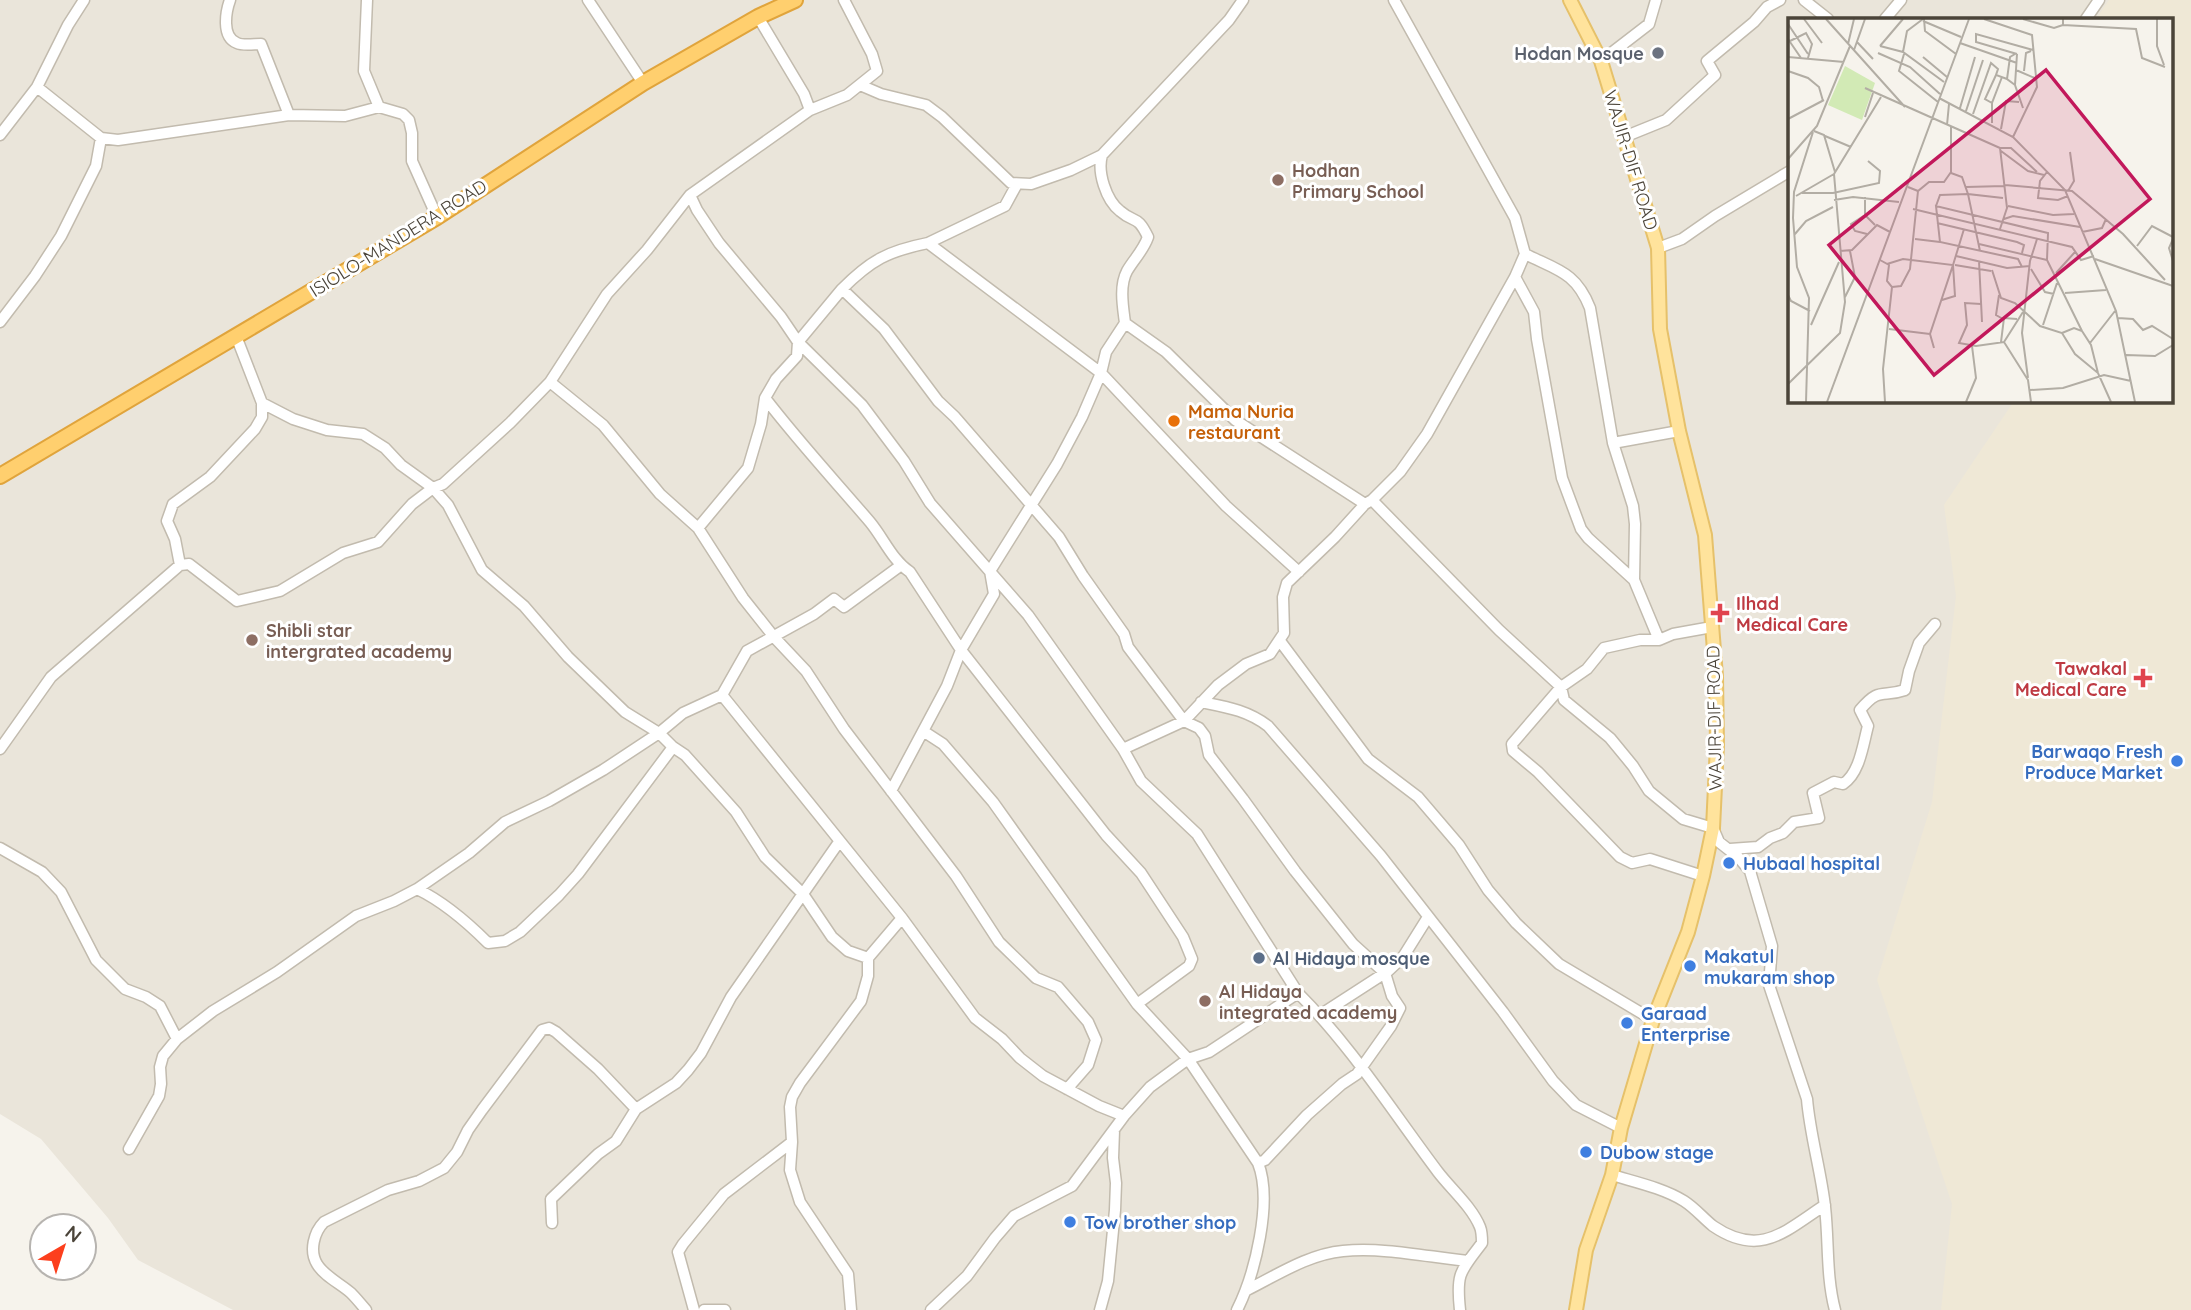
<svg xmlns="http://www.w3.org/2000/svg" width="2191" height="1310" font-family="Quicksand,sans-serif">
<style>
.residential{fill:#eae5da;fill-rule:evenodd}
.education{fill:#efe8d6}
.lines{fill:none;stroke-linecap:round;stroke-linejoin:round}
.minor-casing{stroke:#c2bbae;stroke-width:13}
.major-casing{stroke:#e6c16a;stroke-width:16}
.highway-casing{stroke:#e0a43c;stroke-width:18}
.minor{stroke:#fff;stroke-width:10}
.major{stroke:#ffe39c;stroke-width:12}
.highway{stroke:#ffcf6e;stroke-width:14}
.worship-dot{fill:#6b7280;stroke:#fff;stroke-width:2.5}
.education-dot{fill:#8d6e63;stroke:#fff;stroke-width:2.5}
.food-dot{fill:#e8710a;stroke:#fff;stroke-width:2.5}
.health-dot{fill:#e0444e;stroke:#fff;stroke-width:2.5}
.shop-dot{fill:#3f7fe0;stroke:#fff;stroke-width:2.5}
.service-dot{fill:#5c6f8a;stroke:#fff;stroke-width:2.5}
.labels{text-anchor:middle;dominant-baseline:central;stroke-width:6;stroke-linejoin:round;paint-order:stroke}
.worship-label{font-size:18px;font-weight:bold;fill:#5b616d;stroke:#fff;text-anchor:end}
.street-label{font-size:18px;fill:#4b4439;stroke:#fff}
.education-label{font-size:18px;font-weight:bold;fill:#785e54;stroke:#fff;text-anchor:start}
.food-label{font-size:18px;font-weight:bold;fill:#c56008;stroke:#fff;text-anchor:start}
.health-label{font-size:18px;font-weight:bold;fill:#be3a42;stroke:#fff;text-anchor:start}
.shop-label{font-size:18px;font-weight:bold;fill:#366cbe;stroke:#fff;text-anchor:start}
.service-label{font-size:18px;font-weight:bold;fill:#4e5e75;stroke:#fff;text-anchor:start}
.inset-road{fill:none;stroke:#b2ada4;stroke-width:2}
.view{fill:#c2185b;fill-opacity:0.15;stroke:#c2185b;stroke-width:3.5}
.inset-edge{fill:none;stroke:#4b4439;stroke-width:3.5}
</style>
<rect width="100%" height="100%" fill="#f6f3ec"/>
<!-- residential -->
<path class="residential" d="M0 0H2191V1310H233L138 1260 108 1218 41 1139 0 1114ZM1790 19H2172V401H1790Z"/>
<!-- education -->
<path class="education" d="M2109 0H2191V1310H1941L1952 1204 1877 980 1932 802 1956 596 1944 505 2014 401H2172V19H2096Z"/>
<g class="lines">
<!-- minor casing -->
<g class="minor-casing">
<path id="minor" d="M230 0C226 11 221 37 237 43 243 46 254 44 261 44L289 115
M367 0 364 71 379 107
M588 0 643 83
M1243 0 1229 20 1102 155C1097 172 1106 200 1120 211 1135 224 1137 214 1148 237 1143 251 1134 259 1127 271 1119 286 1123 307 1125 323L1106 352 1101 373 1226 506 1299 572
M1804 0 1828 19
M758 17 804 94 810 110 847 95 877 71 872 54 844 0
M1885 19 1901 0
M2086 19 2099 0
M1601 61 1649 24 1656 0
M860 85 881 94 926 105 942 117 1011 183 1031 184 1071 170 1102 155
M37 87 101 138 118 140 289 115 345 116 379 107 403 114 409 120 412 133V161L437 217
M0 135 37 87 68 25 84 0
M1624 137 1666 120 1715 75 1707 61 1754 22 1767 7 1780 0
M690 195 697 210 719 243 781 317 798 342 862 405 904 461 930 503 1028 615 1123 749 1141 781 1197 834 1298 993C1352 1047 1392 1111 1438 1172 1451 1189 1472 1207 1480 1227 1482 1232 1482 1238 1482 1243 1460 1272 1456 1273 1460 1310
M928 243 1005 206 1017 184
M1658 248 1682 239 1715 216 1790 171
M1525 254C1557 270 1576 272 1590 308L1613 443 1633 506 1635 524 1634 580
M1515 277 1534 312 1537 339 1562 478 1581 529 1588 538 1634 580 1659 640
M842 289C871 260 888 251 928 243L1101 373 1082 417 1057 464 990 571 994 594 961 650 947 686 891 791
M0 322 35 276 61 236 96 166 101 138
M1125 323 1166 352 1235 420 1365 504
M550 382 603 425 660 494 698 528
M765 398C798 441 835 481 870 522 884 539 892 560 910 572L961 650 1106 835 1141 873 1183 937 1192 959 1189 966 1137 1004
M1613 443 1679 431
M1372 500 1499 630 1561 687 1564 700 1610 738 1633 766 1649 791 1683 819 1713 828 1719 842 1738 857 1750 871 1772 946 1769 985 1807 1099C1810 1135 1821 1171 1825 1207 1829 1242 1826 1276 1835 1310
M180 565 175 539 167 521 173 504 210 477 255 429 262 417V403L236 336
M1280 641 1368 759 1418 797 1459 845 1488 890 1516 923 1559 964 1653 1020
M722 695 902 918 975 1018 1002 1039 1020 1058 1043 1076 1099 1106 1124 1116
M1201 702C1226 707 1247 710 1268 726L1381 856 1503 1012 1553 1081 1576 1105 1621 1128
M923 731 943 744 993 802 1137 1004 1188 1059 1258 1163
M673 747 685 755 736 812 765 857 803 894 832 937 848 951 868 958 902 918
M0 749 51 677 180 565 189 564 237 601 280 591 343 553 378 542 412 504 433 488 443 484 510 423 550 382 607 294 647 250 690 195 810 110
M1123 749 1184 721 1218 685 1246 664 1270 654 1284 633 1283 597 1287 583 1335 537 1365 504 1372 500 1400 472 1427 434 1515 277 1525 254 1515 218 1394 0
M0 848 42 872 61 892 96 960 125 989 146 997 160 1006 177 1039
M1730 849 1758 847 1770 838 1783 833 1794 822 1819 818 1813 793 1834 782 1843 784C1860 773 1863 744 1868 726L1860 710C1880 686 1882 698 1905 690L1909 671 1919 643 1935 624
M1703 876 1650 859 1632 863 1620 857 1538 772 1513 751 1512 744 1561 687 1587 669 1604 648 1640 640H1659L1673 634 1712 627
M417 889C444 902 467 922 488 943L505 941 520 932 559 895 578 874 673 747 659 733 683 713 722 695 747 651 814 614 834 599 844 607 900 566
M1320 1015 1388 971 1403 957 1428 917
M1067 1089 1088 1065 1096 1040 1088 1022 1058 987 1036 978 999 942 956 876 844 729 806 671 774 637 743 598 698 528 748 468 761 424 765 398 776 379 797 356 798 342 842 289 884 329 938 401 955 417 1059 537 1083 576 1124 634 1128 647 1184 721 1199 728 1205 736 1209 755 1243 799 1295 871 1353 944 1385 973 1392 996 1400 1008 1391 1026 1357 1074 1342 1084 1307 1115 1265 1160 1258 1163C1273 1201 1255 1274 1237 1310
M129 1149 159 1096 161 1084 160 1067 163 1056 177 1039 213 1011 277 972 356 916 394 901 417 889 469 853 505 822 549 801 603 770 659 733 625 712 568 657 524 606 482 570 448 505 433 488 401 465 385 448 363 434 327 430 293 419 262 403
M1612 1175C1635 1182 1663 1188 1684 1201 1695 1208 1703 1218 1713 1226 1760 1258 1784 1232 1825 1205
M552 1223 551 1199 598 1154 616 1141 636 1109 676 1083 688 1070 701 1053 731 997 839 842
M1247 1290C1277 1275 1309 1254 1343 1251 1384 1247 1428 1257 1468 1261
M366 1310C361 1304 356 1298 351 1293 341 1284 324 1276 317 1264 309 1251 314 1232 324 1222L388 1190 419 1181 444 1168 457 1152 468 1130 482 1110 542 1030 549 1028 556 1032 598 1069 636 1109
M694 1310 678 1252 683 1244 724 1194 792 1142
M704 1310H725
M851 1310 848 1274 800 1202 790 1170 792 1142 790 1107 792 1097 800 1083 861 1001 868 976V958
M931 1310 967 1276 995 1238 1014 1216 1072 1186 1124 1116 1150 1087 1188 1059 1209 1052 1298 993
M1100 1310 1108 1281 1115 1210 1116 1183 1113 1158 1114 1130"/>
</g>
<!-- major casing -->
<g class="major-casing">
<path id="major" d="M1570 0 1601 61 1658 248 1660 329 1679 431 1705 535 1716 676 1717 745 1713 828 1703 876 1688 932 1653 1020 1621 1128 1612 1175 1586 1250 1576 1310"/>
</g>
<!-- highway casing -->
<g class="highway-casing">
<path id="highway" d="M0 476 437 217 643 83 758 17 795 0"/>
</g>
<!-- minor -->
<use href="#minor" class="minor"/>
<!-- major -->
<use href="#major" class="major"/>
<!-- highway -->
<use href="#highway" class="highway"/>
</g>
<!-- markers -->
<circle class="worship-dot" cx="1658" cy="53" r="7"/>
<g class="education-dot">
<circle cx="1278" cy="180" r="7"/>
<circle cx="252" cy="640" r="7"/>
<circle cx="1205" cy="1001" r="7"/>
</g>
<circle class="food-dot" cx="1174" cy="421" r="7"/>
<g class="health-dot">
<path d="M1716.5 602.5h7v7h7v7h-7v7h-7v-7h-7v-7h7z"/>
<path d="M2139.5 667.5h7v7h7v7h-7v7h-7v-7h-7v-7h7z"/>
</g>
<g class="shop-dot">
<circle cx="2177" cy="761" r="7"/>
<circle cx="1729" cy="863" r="7"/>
<circle cx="1690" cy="966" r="7"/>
<circle cx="1627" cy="1023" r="7"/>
<circle cx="1586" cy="1152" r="7"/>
<circle cx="1070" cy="1222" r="7"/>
</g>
<circle class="service-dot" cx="1259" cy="958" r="7"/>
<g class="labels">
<!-- worship labels -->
<g class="worship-label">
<text x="1644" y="53">Hodan Mosque</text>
</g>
<!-- street labels -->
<g class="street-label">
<text transform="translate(1631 160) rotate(73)">WAJIR-DIF ROAD</text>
<text transform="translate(398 238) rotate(-32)">ISIOLO-MANDERA ROAD</text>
<text transform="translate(1714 718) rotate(-91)">WAJIR-DIF ROAD</text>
</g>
<!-- education labels -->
<g class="education-label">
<text x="1292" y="170">Hodhan<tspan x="1292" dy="21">Primary School</tspan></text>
<text x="266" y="630">Shibli star<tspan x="266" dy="21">intergrated academy</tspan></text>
<text x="1219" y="991">Al Hidaya<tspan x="1219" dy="21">integrated academy</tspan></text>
</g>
<!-- food labels -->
<g class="food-label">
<text x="1188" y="411">Mama Nuria<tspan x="1188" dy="21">restaurant</tspan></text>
</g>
<!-- health labels -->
<g class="health-label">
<text x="1736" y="603">Ilhad<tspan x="1736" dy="21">Medical Care</tspan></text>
<text x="2127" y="668" text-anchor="end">Tawakal<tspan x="2127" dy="21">Medical Care</tspan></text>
</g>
<!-- shop labels -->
<g class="shop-label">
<text x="2163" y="751" text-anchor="end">Barwaqo Fresh<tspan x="2163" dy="21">Produce Market</tspan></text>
<text x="1743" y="863">Hubaal hospital</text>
<text x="1704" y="956">Makatul<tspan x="1704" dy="21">mukaram shop</tspan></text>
<text x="1641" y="1013">Garaad<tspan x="1641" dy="21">Enterprise</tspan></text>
<text x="1600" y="1152">Dubow stage</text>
<text x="1084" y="1222">Tow brother shop</text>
</g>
<!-- service labels -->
<g class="service-label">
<text x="1273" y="958">Al Hidaya mosque</text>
</g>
</g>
<!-- overview -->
<g transform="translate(1788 18)">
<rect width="385" height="385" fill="#f6f3ec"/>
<path d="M57 48 87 65 74 102 40 87Z" fill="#d2eab5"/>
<path class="inset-road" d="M16 1 34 25M38 1 117 89M136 1 137 13 168 36M196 1 244 17 249 69 225 119M235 1 266 10 275 7V1M369 1V28L376 47M135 3 173 19M0 6 20 36M275 7 348 11 354 40 377 49M0 21 13 40M2 23 18 15 24 26 20 40M69 24 85 41M172 25 229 45M60 26 66 1M92 28 115 34 156 64M92 28 115 1M66 32 77 1M115 34 119 13 135 1M90 35 122 49 152 76M116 36 111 53 150 84M229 36 188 24V16L245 32M229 36 227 67 235 90M0 39 56 44M135 39 159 59M228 52 249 61M0 53 20 60 31 69 35 83M236 53 238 35 243 33M227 67 219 61 222 39 227 36M77 70 212 130 219 190 212 211M151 80 225 119 277 172 328 293 347 384M204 85 197 81 208 57M172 90 187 39M178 93 195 42M185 96 203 45 210 51 208 57 219 61M77 99 85 75M0 101 36 82M204 105V85L214 59M159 107 161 86M163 109V155L174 159 180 176 215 180M213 111 218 83 231 84M26 113 36 117 47 154M37 118 63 129M212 130H223L249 154M213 133 240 153 256 157M0 141 29 108 62 28M259 154 252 163 250 180 270 182 280 178M217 167 284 173 335 216 377 262M120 169 130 173 141 164H156L163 154M178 169 216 168M280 173 286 163 282 134M14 175H45L91 165 92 153 80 143M8 178 46 156M77 179V197L87 207M46 182 65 179 111 184M148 188 152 177 180 176 192 233M220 188 265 197 286 196M125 191 284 229 293 242 306 238M77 197 63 206 67 213 79 216M216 201 225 198 292 209M149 205 229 224 236 227 234 235M294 214 314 210 318 201M7 216 18 203 45 189M127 221 152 224M385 221 381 230 385 243M191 226 259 242M349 228 364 208 385 219M52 233 64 232 89 207 102 214M168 238 219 250 242 248M307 241 385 268M92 242 101 247 99 263 104 269 95 351 97 384M191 243 194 304M99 246 115 241 165 247 142 316 146 330M167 247 203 253M234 249 230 241 152 224 148 188 260 215 259 242 294 313M243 251 257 274 266 276M204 252 213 280 227 285 252 308 274 315 287 336 310 355 323 384M268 255 287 234M104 269 113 268 122 251 130 173M277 275 318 272M0 277 3 283 22 293M211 277 208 297 215 301M57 279 67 259 62 233M154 282 167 278 165 247 176 211M193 286 177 285 179 307 171 325 188 328 216 324 240 362 243 384M330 300 345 301 355 312 364 308 385 321M23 307 51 244M255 307 269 265M101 311 142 316M274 315 286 310 294 313 303 327 310 355M213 324 216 300 229 301M216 324 235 294M302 325 327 293M338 337 367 338 385 327M240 360 234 315 242 243 249 221M0 366 52 315 57 284 46 156 93 79M242 372 275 370 316 357 343 363M18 384 21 280 9 249 5 200 6 174 25 114M39 384 181 1M178 384 188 360 184 328"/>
<path class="view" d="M258 52 362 181 146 357 41 227Z"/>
<rect width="385" height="385" class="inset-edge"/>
</g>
<!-- north arrow -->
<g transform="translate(63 1247) rotate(39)"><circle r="33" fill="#ffffff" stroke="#b7b4b0" stroke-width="2"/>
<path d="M0-5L12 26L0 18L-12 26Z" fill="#fc3f1d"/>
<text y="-10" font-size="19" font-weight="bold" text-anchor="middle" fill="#4b4439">N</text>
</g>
</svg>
